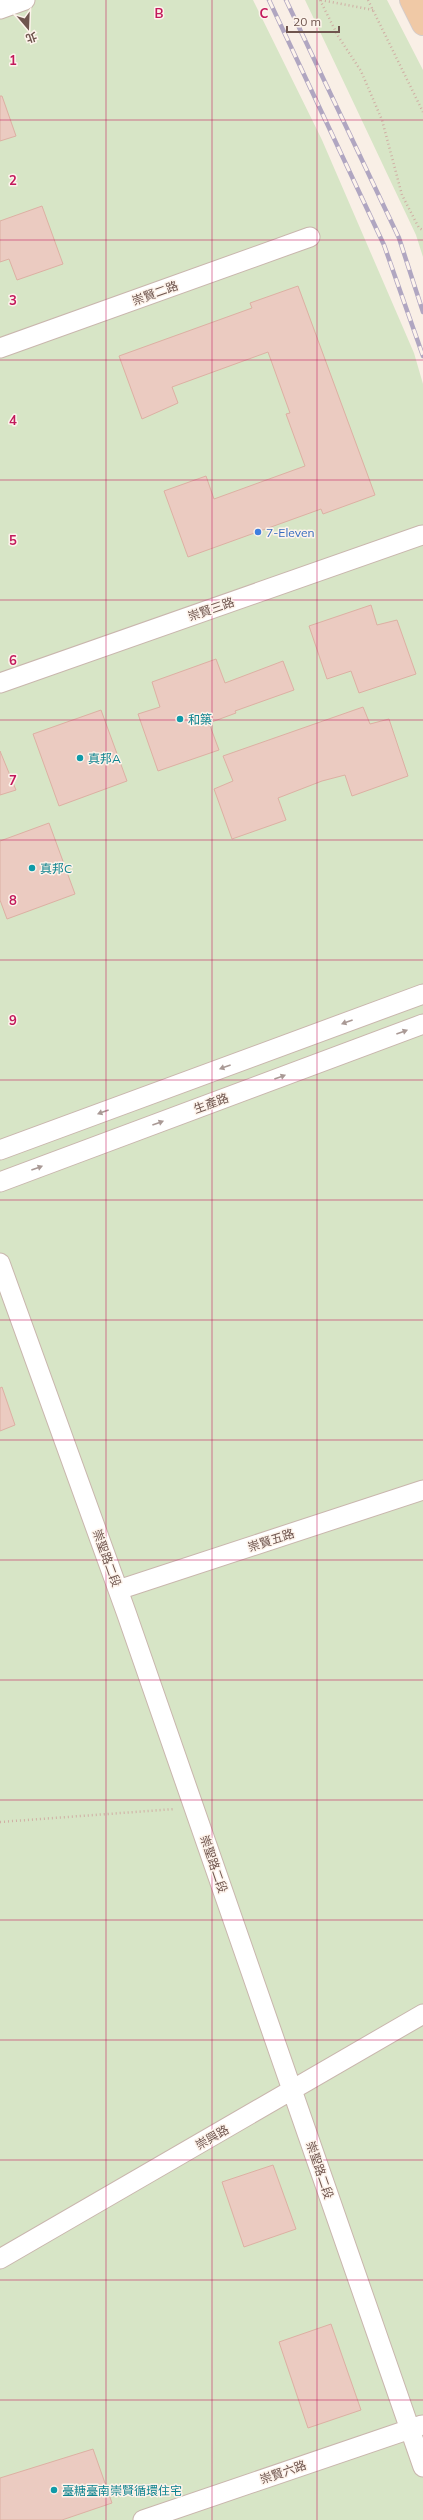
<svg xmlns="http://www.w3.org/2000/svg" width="423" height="2520" font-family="Mulish,'Noto Sans TC',sans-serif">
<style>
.green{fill:#d7e5c6}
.building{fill:#ebcbc1;stroke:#dcb0a3}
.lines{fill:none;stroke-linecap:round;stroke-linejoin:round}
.minor-casing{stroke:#c9b6ad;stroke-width:21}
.major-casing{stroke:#d4ccca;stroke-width:24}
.path{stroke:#d0aea4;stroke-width:2.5;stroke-dasharray:1 3;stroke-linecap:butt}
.minor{stroke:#fff;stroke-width:19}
.major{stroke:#f0c9a6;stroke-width:22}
.rail-casing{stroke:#b0a6c1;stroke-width:4.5}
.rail{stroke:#fdf3eb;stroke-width:3;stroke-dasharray:9;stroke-linecap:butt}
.oneway{fill:#a99995}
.grid{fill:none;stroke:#c2185b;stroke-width:1;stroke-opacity:0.55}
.shop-dot{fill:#3f7fe0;stroke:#fdf3eb;stroke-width:1.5}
.culture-dot{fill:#0f9aa8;stroke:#fdf3eb;stroke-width:1.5}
.labels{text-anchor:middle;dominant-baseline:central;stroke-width:3;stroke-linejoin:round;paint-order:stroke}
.street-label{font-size:12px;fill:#6f554e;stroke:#fdf3eb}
.shop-label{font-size:12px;fill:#366cbe;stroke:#fdf3eb;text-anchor:start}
.culture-label{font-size:12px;fill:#0d838f;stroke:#fdf3eb;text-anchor:start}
.grid-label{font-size:13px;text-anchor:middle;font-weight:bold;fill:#c2185b;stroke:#fdf3eb;stroke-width:3;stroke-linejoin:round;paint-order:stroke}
</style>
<rect width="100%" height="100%" fill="#f9efe6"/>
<!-- green -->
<path class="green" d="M0 0H253L322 140 414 353 423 384V2520H0Z
M305 0H387L423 70V257L416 235Z"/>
<!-- building -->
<path class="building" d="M0 96H2L16 136 0 141Z
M42 206 63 264 17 280 9 259 0 262V221Z
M298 286 375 495 323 514 321 509 188 557 164 491 206 476 214 499 305 466 286 414 290 413 268 352 172 387 178 403 142 419 119 356 252 308 250 303Z
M371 605 377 625 397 620 416 674 359 693 351 671 327 679 309 626Z
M216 659 225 683 283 661 294 690 235 711 236 713 209 723 219 750 158 771 138 714 160 707 152 682Z
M363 707 370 724 389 719 408 776 352 796 345 775 322 781 278 798 286 820 232 839 214 789 233 781 223 756Z
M101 710 127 781 59 806 33 734Z
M0 751 16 790 0 795Z
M49 823 75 894 7 919 0 900V841Z
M2 1387 15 1425 0 1431V1388Z
M273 2165 296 2229 244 2247 222 2182Z
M331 2324 361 2410 308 2428 279 2342Z
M93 2449 112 2503 62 2520H0V2478Z"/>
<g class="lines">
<!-- minor casing -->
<g class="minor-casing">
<path id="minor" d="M0 9 25 0
M0 348 310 237
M0 683 422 535
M0 1150 423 994
M0 1182 423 1024
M0 1263 126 1612 423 2467
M118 1590 423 1490
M0 2259 423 2014
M143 2520 422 2425"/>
</g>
<!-- major casing -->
<g class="major-casing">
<path id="major" d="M411 0 423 24"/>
</g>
<!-- path -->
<path class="path" d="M320 0 338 36 361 71 382 120 402 195 419 228 423 230
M321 0 373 10
M368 0 423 112
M0 1822 175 1809"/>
<!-- minor -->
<use href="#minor" class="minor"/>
<!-- major -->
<use href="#major" class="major"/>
<!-- rail casing -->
<g class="rail-casing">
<path id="rail" d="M269 0 384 245 423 356
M286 0 399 238 423 312"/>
</g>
<!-- rail -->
<use href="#rail" class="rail"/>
</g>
<!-- one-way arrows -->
<defs><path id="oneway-solid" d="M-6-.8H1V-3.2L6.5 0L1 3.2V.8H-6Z"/></defs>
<g class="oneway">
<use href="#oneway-solid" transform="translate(347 1022) rotate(160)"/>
<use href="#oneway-solid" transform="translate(402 1032) rotate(-20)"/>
<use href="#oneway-solid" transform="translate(225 1067) rotate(160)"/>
<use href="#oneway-solid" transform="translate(280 1077) rotate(-20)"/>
<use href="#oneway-solid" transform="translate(103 1112) rotate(160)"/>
<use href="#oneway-solid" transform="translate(158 1123) rotate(-20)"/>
<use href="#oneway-solid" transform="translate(37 1168) rotate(-20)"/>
</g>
<!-- grid -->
<path class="grid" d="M106 0V2520M212 0V2520M317 0V2520M0 120H423M0 240H423M0 360H423M0 480H423M0 600H423M0 720H423M0 840H423M0 960H423M0 1080H423M0 1200H423M0 1320H423M0 1440H423M0 1560H423M0 1680H423M0 1800H423M0 1920H423M0 2040H423M0 2160H423M0 2280H423M0 2400H423"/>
<!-- markers -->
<circle class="shop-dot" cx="258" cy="532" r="4"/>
<g class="culture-dot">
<circle cx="180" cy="719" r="4"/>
<circle cx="80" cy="758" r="4"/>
<circle cx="32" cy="868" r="4"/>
<circle cx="54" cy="2490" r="4"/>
</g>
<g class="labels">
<!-- street labels -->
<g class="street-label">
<text transform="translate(155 293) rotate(-20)">崇賢二路</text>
<text transform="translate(211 609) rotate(-19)">崇賢三路</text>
<text transform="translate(211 1103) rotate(-20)">生產路</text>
<text transform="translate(271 1540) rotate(-18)">崇賢五路</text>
<text transform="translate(107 1558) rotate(70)">崇聖路二段</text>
<text transform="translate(214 1864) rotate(71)">崇聖路二段</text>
<text transform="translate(212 2137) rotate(-30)">崇興路</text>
<text transform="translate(320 2170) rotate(71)">崇聖路二段</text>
<text transform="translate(283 2472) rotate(-19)">崇賢六路</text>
</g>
<!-- shop labels -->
<g class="shop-label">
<text x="266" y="532">7-Eleven</text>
</g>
<!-- culture labels -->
<g class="culture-label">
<text x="188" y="719">和築</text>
<text x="88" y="758">真邦A</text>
<text x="40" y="868">真邦C</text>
<text x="62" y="2490">臺糖臺南崇賢循環住宅</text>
</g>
</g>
<g class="grid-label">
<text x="159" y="18">B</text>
<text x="264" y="18">C</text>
<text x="13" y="65">1</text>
<text x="13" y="185">2</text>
<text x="13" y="305">3</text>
<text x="13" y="425">4</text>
<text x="13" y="545">5</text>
<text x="13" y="665">6</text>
<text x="13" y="785">7</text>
<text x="13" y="905">8</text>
<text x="13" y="1025">9</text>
</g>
<!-- north arrow -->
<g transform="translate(28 28) rotate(161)" stroke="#fdf3eb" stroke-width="3" paint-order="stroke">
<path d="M0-3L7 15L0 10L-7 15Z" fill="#6f554e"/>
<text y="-6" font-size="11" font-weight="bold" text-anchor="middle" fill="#6f554e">北</text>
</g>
<!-- scale -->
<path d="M287 26v6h52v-6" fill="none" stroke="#6f554e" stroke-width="2"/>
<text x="293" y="26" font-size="12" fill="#6f554e" stroke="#fdf3eb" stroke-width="3" paint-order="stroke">20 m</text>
</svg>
